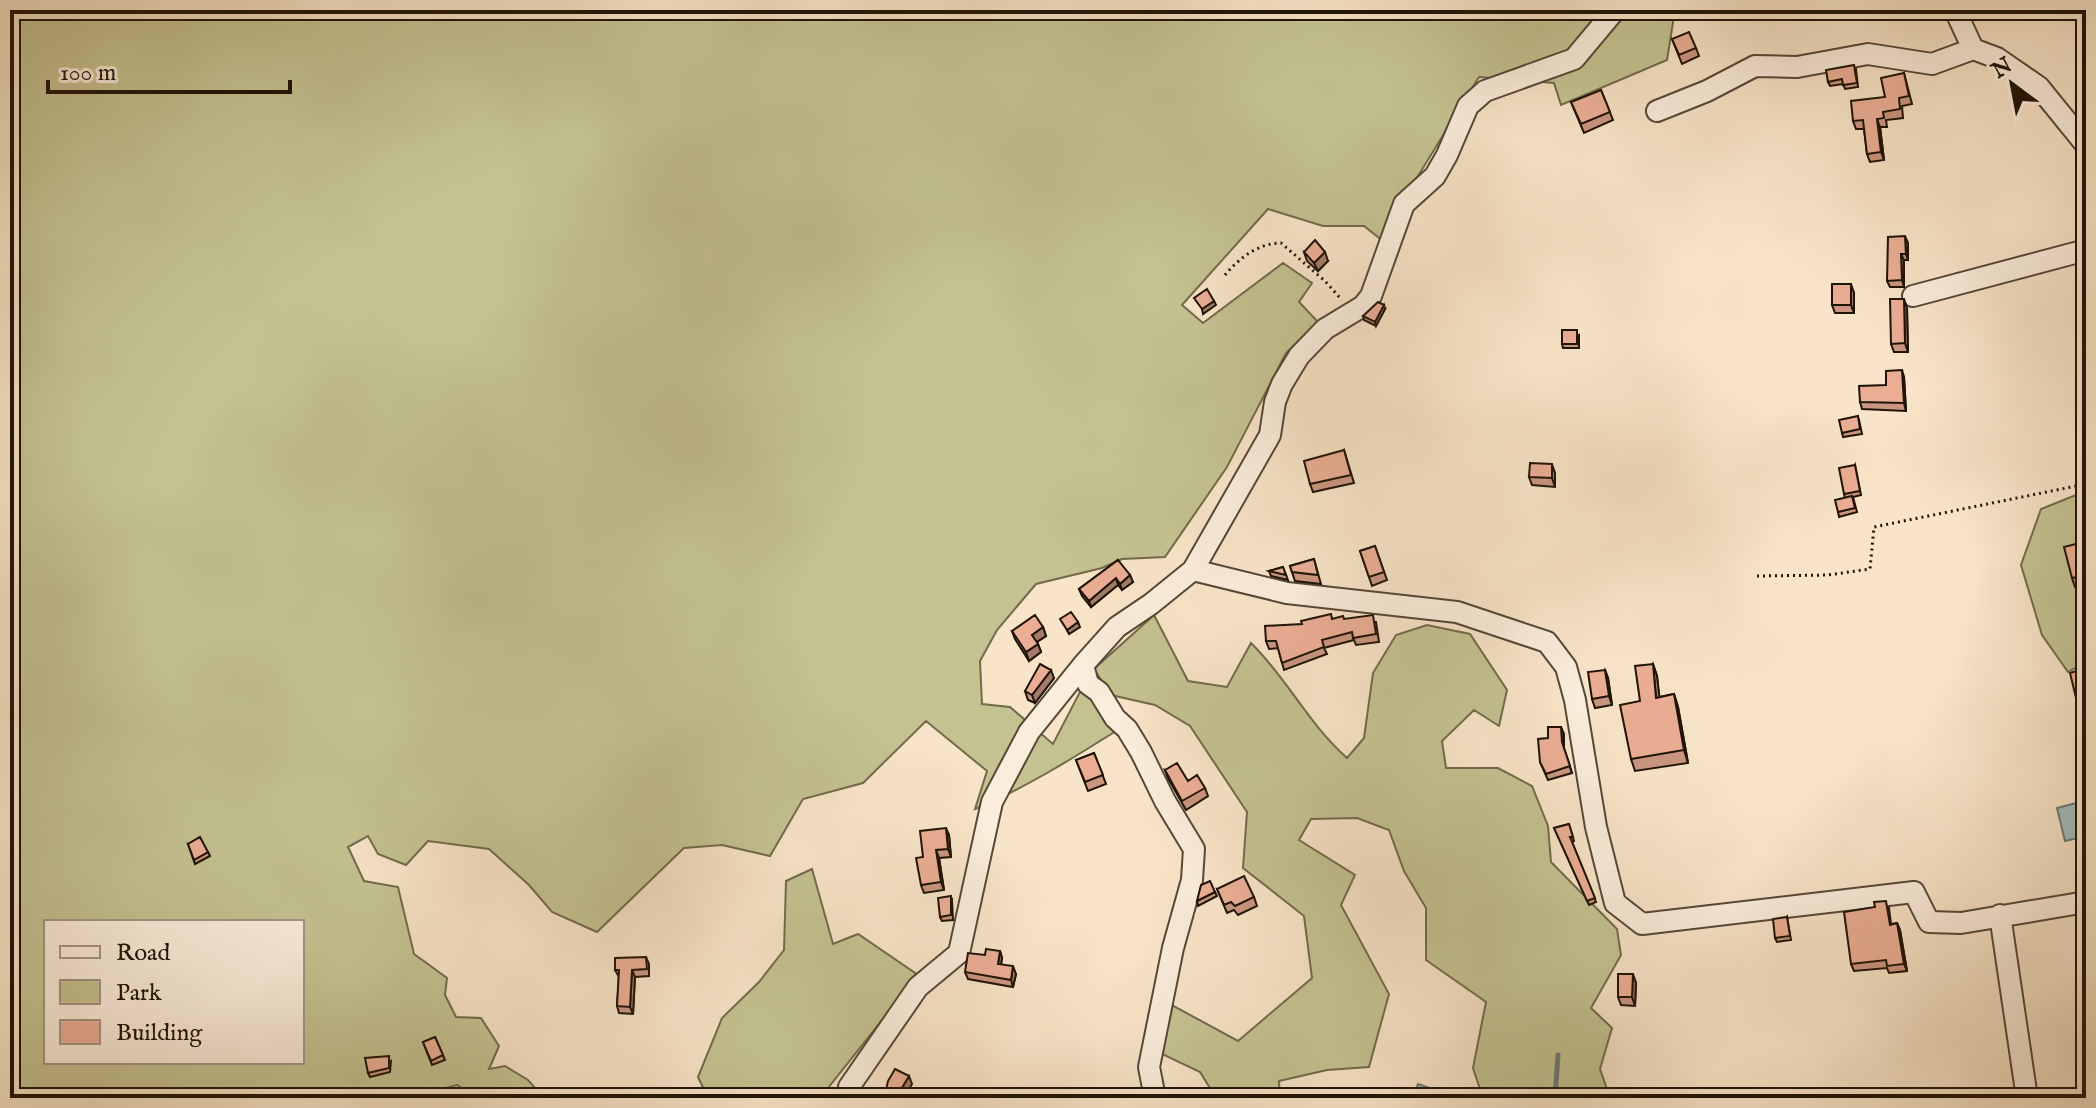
<svg xmlns="http://www.w3.org/2000/svg" width="2096" height="1108" font-family="'IM FELL English',serif">
<style>
.green{fill:#c4c291;stroke:#726a4c;stroke-width:2;fill-rule:evenodd}
.water{fill:#9fbebc;stroke:#6c7a74;stroke-width:2}
.lines{fill:none;stroke-linecap:round;stroke-linejoin:round}
.stream{stroke:#6c7a74;stroke-width:5}
.minor-casing{stroke:#554737;stroke-width:24}
.path{stroke:#1f1307;stroke-width:3;stroke-dasharray:2 4;stroke-linecap:butt}
.minor{stroke:#faeddb;stroke-width:20}
.wall{fill:#ca9680;stroke:#1f1307;stroke-width:2}
.shaded-wall{fill:#a47a68;stroke:#1f1307;stroke-width:2}
.building{fill:#ebae95;stroke:#1f1307;stroke-width:2}
</style>
<rect width="100%" height="100%" fill="#f8e4c8"/>
<filter id="stains"><feTurbulence type="fractalNoise" baseFrequency=".0025" numOctaves="4"/><feColorMatrix values="0 0 0 0 .2 0 0 0 0 .09 0 0 0 0 .02 0 0 0 .5 -.17"/></filter>
<radialGradient id="worn" r=".72"><stop offset=".6" stop-color="#630" stop-opacity="0"/><stop offset="1" stop-color="#630" stop-opacity=".3"/></radialGradient>
<!-- green -->
<path class="green" d="M10 10H1675L1667 60 1561 105 1554 83 1479 77 1418 176 1384 242 1364 226H1323L1268 209 1182 305 1203 323 1283 263 1312 283 1299 302 1318 322 1286 353 1227 467 1165 557 1122 559 1102 568 1036 584 997 630 980 661 982 704 1010 707 1053 744 1082 688 1116 731C1070 760 1025 788 975 809L987 771 926 721 863 783 803 799 770 856 722 845 684 848 597 932 552 912 529 885 489 849 428 841 406 865 378 854 368 836 348 847 364 881 398 887 414 954 447 978 445 995 456 1017 481 1018 499 1046 489 1069 505 1066 528 1080 544 1098H479L457 1085 408 1098H10ZM46 922H302V1062H46Z
M2086 491V662L2068 672 2042 635 2021 565 2041 509Z
M1154 615 1188 681 1227 687 1251 643C1287 678 1309 725 1347 758L1364 738 1373 673 1396 635 1427 625 1470 634 1507 690 1499 726 1474 710 1442 741 1446 768H1498L1532 786 1548 826 1551 862 1617 929 1621 955 1591 1008 1612 1028 1600 1069 1610 1098H1483L1473 1068 1486 1002 1426 960V908L1404 871 1389 830 1357 818 1311 819 1299 840 1355 875 1341 905 1389 994 1369 1067 1327 1070 1279 1081 1280 1098H1216L1200 1072 1160 1053 1170 1004 1238 1041 1312 978 1304 916 1243 868 1247 812 1190 726 1155 705 1111 695 1094 669Z
M812 869 833 944 858 934 918 975 820 1098H708L698 1077 722 1018 759 982 784 950 786 881Z"/>
<!-- water -->
<path class="water" d="M2080 802 2086 836 2065 841 2057 808Z
M1418 1084 1450 1095 1449 1098H1413Z"/>
<g class="lines">
<!-- stream -->
<path class="stream" d="M1555 1098 1558 1055"/>
<!-- minor casing -->
<g class="minor-casing">
<path id="minor" d="M1955 10 1973 49 1997 58 2039 87 2086 145
M1657 111 1707 91 1755 66 1797 67 1868 54 1932 64 1973 49
M1913 296 2086 250
M1193 570 1287 593 1457 612 1547 642 1566 667 1575 700 1596 827 1615 903 1642 924 1914 892 1929 922 1961 923 2086 902
M2000 915 2027 1098
M847 1098 849 1087 918 987 959 953 992 802 1029 732 1083 665
M1155 1098 1149 1067 1173 948 1192 880 1194 849 1165 801 1141 752 1127 729 1115 718 1099 692 1088 684 1083 665 1117 627 1151 604 1193 570 1270 435 1275 402 1282 384 1299 356 1325 329 1363 306 1371 296 1404 204 1435 176 1447 155 1468 106 1485 91 1574 59 1615 10"/>
</g>
<!-- path -->
<path class="path" d="M1225 275C1239 258 1259 243 1281 243L1325 281 1342 300
M1757 576 1828 575 1870 569 1874 527 2086 484"/>
<!-- minor -->
<use href="#minor" class="minor"/>
</g>
<!-- wall -->
<path class="wall" d="M1977 10H1994V14L1979 15Z
M1672 39 1696 48 1699 56 1682 64Z
M1856 69 1858 87 1845 89 1843 84 1830 86 1828 82Z
M1904 73 1912 104 1902 106 1903 118 1886 120 1887 127H1880L1884 160 1870 162 1867 154 1864 129H1856L1853 121 1885 97Z
M1601 90 1613 120 1584 133 1571 102Z
M1908 243V260H1904V287H1890L1887 281Z
M1304 252 1328 261 1318 271 1307 261Z
M1854 293V313H1835L1832 305Z
M1907 308 1908 352H1894L1891 344Z
M1385 309 1376 326 1364 320 1363 316Z
M1579 335V348H1563L1562 344Z
M1904 377 1906 411 1862 409 1860 402 1886 385Z
M1859 420 1862 434 1843 437 1842 433Z
M1344 450 1354 483 1313 492 1310 484Z
M1855 465 1861 495 1853 497 1857 512 1839 517 1838 512 1845 498 1844 494Z
M1555 473V487L1532 485 1529 477Z
M2080 543 2086 564V584L2075 587 2072 578Z
M1375 546 1387 580 1372 586 1360 551Z
M1314 559 1321 584 1295 581 1290 566Z
M1118 560 1133 582 1122 590 1118 585 1091 607 1082 596 1079 589Z
M1283 567 1288 580 1271 576 1269 571Z
M1332 619 1376 622 1379 642 1356 645 1354 640 1324 648 1327 654 1284 670 1278 648 1269 649 1266 641 1302 624Z
M1043 627 1046 636 1037 642 1041 652 1029 661 1015 639 1012 631Z
M1653 664 1657 676 1659 697 1674 694 1678 707 1688 763 1635 771 1631 759 1640 701Z
M2083 669 2086 677V709L2080 711 2077 702Z
M1605 670 1608 678 1612 705 1595 708 1592 699Z
M1054 678 1035 703 1028 700 1025 691Z
M1564 734V749L1572 773 1548 780 1540 762 1548 738Z
M1094 753 1106 784 1088 791 1076 760Z
M1165 770 1205 788 1208 796 1186 810 1168 778Z
M1569 824 1574 841 1572 842 1596 902 1589 905 1554 828Z
M949 835 951 857 939 858 944 890 924 893 921 885 923 857Z
M188 844 208 852 210 856 195 864Z
M1217 889 1254 897 1257 906 1238 915 1234 910 1227 913Z
M1215 892 1217 896 1198 906 1197 901Z
M952 900 953 920 942 921 940 917Z
M2086 907V959H2084L2081 951Z
M1889 908 1891 924 1897 923 1900 930 1907 971 1889 973 1887 968 1854 971 1851 964Z
M1787 917 1791 940 1777 942 1775 938Z
M1000 951 1002 958 1001 964 1016 974 1013 987 968 979 965 972 985 955Z
M646 957 649 964V976L635 977 633 1014 619 1013 617 1006 619 977 615 970Z
M1636 983 1635 1006 1621 1005 1618 997Z
M435 1037 445 1060 432 1065 423 1042Z
M391 1061 390 1072 370 1077 368 1073Z"/>
<!-- shaded-wall -->
<path class="shaded-wall" d="M1877 119 1880 127 1884 160 1881 152Z
M1905 236 1908 243V260L1906 254Z
M1325 252 1328 261 1318 271 1314 263Z
M1901 254 1904 260V287L1902 280Z
M1851 284 1854 293V313L1851 305Z
M1904 299 1907 308 1908 352 1905 343Z
M1214 301 1216 305 1203 314 1202 309Z
M1384 305 1385 309 1376 326 1375 322Z
M1902 370 1904 377 1906 411 1904 403Z
M1552 464 1555 473V487L1552 478Z
M1130 575 1133 582 1122 590 1120 584Z
M1116 578 1118 585 1091 607 1089 601Z
M1078 622 1080 627 1069 634 1067 630Z
M1043 627 1046 636 1035 643 1032 635Z
M1038 644 1041 652 1029 661 1026 652Z
M1653 664 1657 676 1661 710 1656 698Z
M1051 670 1054 678 1035 703 1032 695Z
M1605 670 1608 678 1612 705 1609 696Z
M1674 694 1678 707 1688 763 1684 750Z
M1561 727 1564 734V749L1572 773 1562 742Z
M946 828 949 835 951 857 948 849Z
M936 850 939 858 944 890 941 882Z
M1897 923 1900 930 1907 971 1904 964Z
M1000 951 1002 958 1000 971 998 964Z
M1013 966 1016 974 1013 987 1011 980Z
M632 970 635 977 633 1014 630 1007Z
M1633 974 1636 983 1635 1006 1632 997Z
M909 1076 912 1084 904 1098H896Z"/>
<!-- building -->
<path class="building" d="M1689 32 1696 48 1679 55 1672 39Z
M1854 65 1857 83 1843 85 1842 79 1828 82 1826 70Z
M1904 73 1909 96 1899 98 1900 109 1883 112 1884 118 1877 119 1881 152 1867 154 1863 120 1853 121 1851 101 1885 97 1881 78Z
M1601 90 1610 112 1581 124 1571 102Z
M1905 236 1906 254H1901L1902 280 1887 281 1888 237Z
M1315 240 1325 252 1314 263 1304 252Z
M1832 284H1851V305H1832Z
M1207 289 1214 301 1202 309 1194 298Z
M1890 299H1904L1905 343 1891 344Z
M1378 302 1384 305 1375 322 1363 316Z
M1562 330H1577V344H1562Z
M1902 370 1904 403 1860 402 1859 386 1886 385V371Z
M1858 416 1860 429 1842 433 1839 420Z
M1344 450 1351 475 1310 484 1304 461Z
M1530 463 1552 464V478L1529 477Z
M1855 465 1860 491 1844 494 1839 468Z
M1852 496 1855 508 1838 512 1835 500Z
M2080 543 2086 567V575L2072 578 2064 547Z
M1375 546 1384 572 1369 577 1360 551Z
M1314 559 1318 575 1292 572 1290 566Z
M1118 560 1130 575 1120 584 1116 578 1089 601 1079 589Z
M1283 567 1286 575 1269 571Z
M1071 612 1078 622 1067 630 1060 619Z
M1331 614 1332 619 1343 616 1344 619 1373 615 1376 634 1353 638 1352 632 1322 640 1324 647 1282 663 1276 641H1266L1265 626 1302 624 1301 621Z
M1035 615 1043 627 1032 635 1038 644 1026 652 1012 631Z
M1040 664 1051 670 1032 695 1025 691Z
M1653 664 1656 698 1674 694 1684 750 1631 759 1620 705 1640 701 1635 666Z
M2083 669 2086 681V700L2077 702 2070 673Z
M1605 670 1609 696 1592 699 1588 672Z
M1548 727H1561L1562 742 1570 766 1546 774 1540 762 1538 739 1548 738Z
M1094 753 1103 775 1085 782 1076 760Z
M1177 763 1188 781 1197 775 1205 788 1182 801 1165 770Z
M1569 824 1573 837H1570L1595 898 1587 901 1554 828Z
M946 828 948 849 936 850 941 882 921 885 916 858 923 857 920 831Z
M200 837 208 852 194 860 188 844Z
M1244 876 1254 897 1235 906 1231 902 1224 905 1217 889Z
M1210 881 1215 892 1197 901 1201 885Z
M951 896V915L940 917 938 898Z
M1886 901 1890 925 1897 923 1904 964 1887 966 1886 960 1851 964 1844 912 1875 907 1874 902Z
M2086 907V951H2081L2080 909Z
M1787 917 1790 936 1775 938 1773 919Z
M986 949 1000 951 998 964 1013 966 1011 980 965 972 968 953 985 955Z
M646 957 647 969 632 970 630 1007 617 1006 619 970H615V958Z
M1618 974H1633L1632 997H1618Z
M435 1037 443 1055 431 1061 423 1042Z
M389 1056V1068L368 1073 365 1058Z
M895 1069 909 1076 896 1098H884L888 1081Z
M1189 1094 1190 1098H1175V1097Z"/>
<!-- margin -->
<rect width="2096" height="1108" fill="none" stroke="#f8e4c8" stroke-width="40"/>
<rect x="12" y="12" width="2072" height="1084" fill="none" stroke="#1f1307" stroke-width="4"/>
<rect x="20" y="20" width="2056" height="1068" fill="none" stroke="#1f1307" stroke-width="2"/>
<!-- legend -->
<rect x="44" y="920" width="260" height="144" fill="#faeddb" stroke="#a29686" stroke-width="2"/>
<rect x="60" y="946" width="40" height="12" fill="#faeddb" stroke="#a29686" stroke-width="2"/>
<text x="116" y="960" font-size="24" fill="#1f1307">Road</text>
<rect x="60" y="980" width="40" height="24" fill="#c4c291" stroke="#a29686" stroke-width="2"/>
<text x="116" y="1000" font-size="24" fill="#1f1307">Park</text>
<rect x="60" y="1020" width="40" height="24" fill="#ebae95" stroke="#a29686" stroke-width="2"/>
<text x="116" y="1040" font-size="24" fill="#1f1307">Building</text>
<!-- north arrow -->
<g transform="translate(2012 84) rotate(328)" stroke="#faeddb" stroke-width="6" paint-order="stroke">
<path d="M0-6L14 30L0 20L-14 30Z" fill="#1f1307"/>
<text y="-12" font-size="22" font-weight="bold" text-anchor="middle" fill="#1f1307">N</text>
</g>
<!-- scale -->
<path d="M48 80v12h242v-12" fill="none" stroke="#1f1307" stroke-width="4"/>
<text x="60" y="80" font-size="24" fill="#1f1307" stroke="#faeddb" stroke-width="6" paint-order="stroke">100 m</text>
<rect width="100%" height="100%" filter="url(#stains)"/>
<rect width="100%" height="100%" fill="url(#worn)"/>
</svg>
